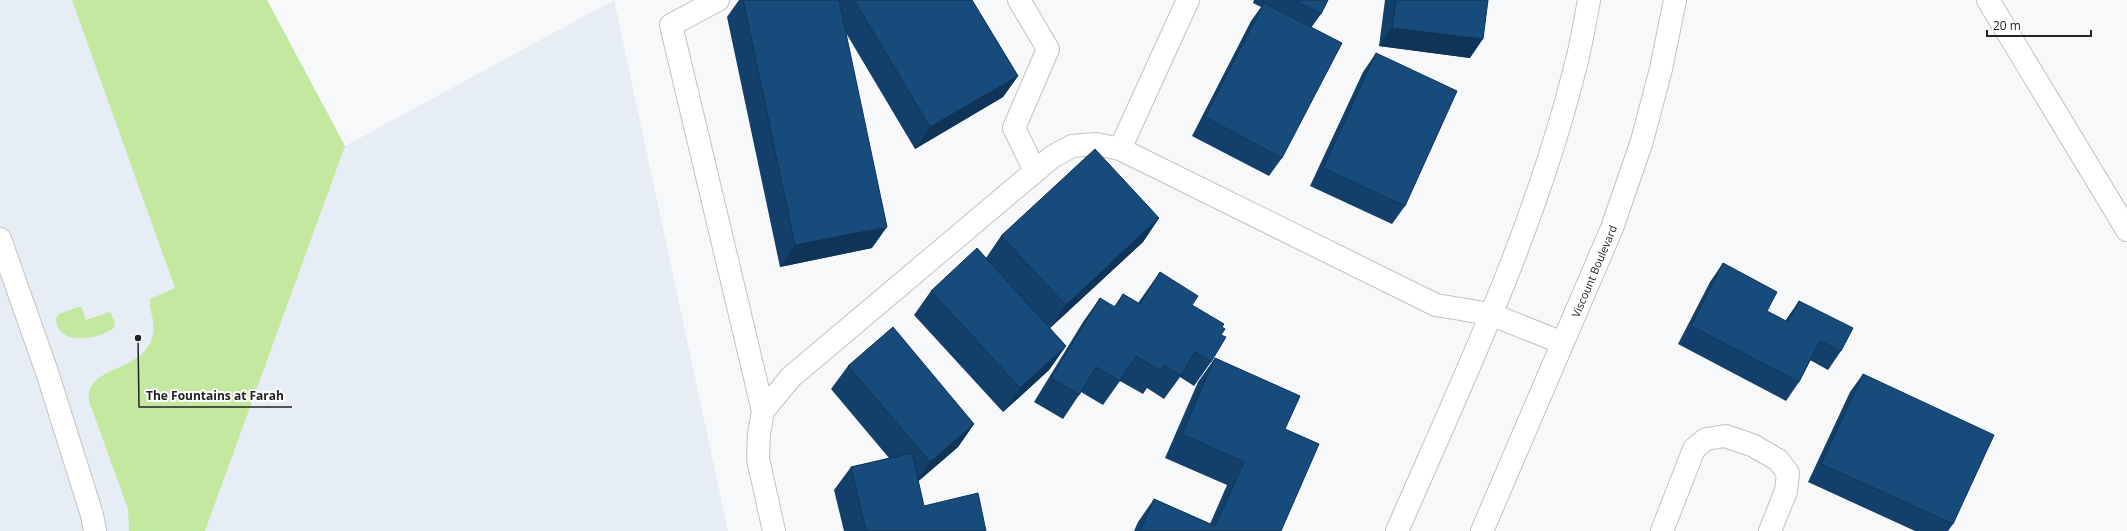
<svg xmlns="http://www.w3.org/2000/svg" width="2127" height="531" font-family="'Open Sans',sans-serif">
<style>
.built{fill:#e7edf4}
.green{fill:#c3e8a0}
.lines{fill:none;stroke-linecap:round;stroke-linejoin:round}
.minor-casing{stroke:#c1c2c3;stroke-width:24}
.major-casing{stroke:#c1c2c3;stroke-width:24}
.minor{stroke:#fff;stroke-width:22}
.major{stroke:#fff;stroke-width:22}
.wall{fill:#13406b}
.shaded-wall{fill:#0f3457}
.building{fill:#164b7c;stroke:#0f3457}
.labels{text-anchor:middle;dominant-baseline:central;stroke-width:4;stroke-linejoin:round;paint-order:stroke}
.street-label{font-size:11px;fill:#232324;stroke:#fff}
.leader{fill:none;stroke:#232324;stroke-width:1.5}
.callout-dot{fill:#232324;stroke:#fff;stroke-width:1.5}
.callout-label{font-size:12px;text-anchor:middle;font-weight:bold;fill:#232324;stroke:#fff;stroke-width:4;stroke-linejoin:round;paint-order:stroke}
</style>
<rect width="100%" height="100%" fill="#f7f8fa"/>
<!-- built -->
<path class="built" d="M0 0H267L345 146 614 0 728 531H0Z"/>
<!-- green -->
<path class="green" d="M72 0H267L345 146 205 531H129L128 509 89 401C85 366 138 373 151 341 158 324 149 314 150 299L175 288Z
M81 306 86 320 110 312 115 322 114 328C98 340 57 347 56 318L59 314Z"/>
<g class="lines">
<!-- minor casing -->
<g class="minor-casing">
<path id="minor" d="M718 0 671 25 763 411
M1019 0 1048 49 1014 128 1035 171
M1988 0 2127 230
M1120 149 1188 0
M0 239 48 375 92 515 95 531
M774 531 758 459 759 434 763 411 791 377 1052 157 1072 146 1096 144 1120 149 1436 305 1490 314
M1662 531 1694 449 1706 439 1725 436 1752 445 1778 460 1788 473 1786 491 1770 531"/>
</g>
<!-- major casing -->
<g class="major-casing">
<path id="major" d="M1490 314 1563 343
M1397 531C1463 380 1535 229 1575 68 1581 46 1585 23 1589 0
M1482 531 1612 228 1642 141 1661 69 1675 0"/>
</g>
<!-- minor -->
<use href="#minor" class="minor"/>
<!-- major -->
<use href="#major" class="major"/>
</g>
<!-- wall -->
<path class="wall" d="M739 0H972L1018 76 1003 97 915 149 846 33 872 248 780 267 727 17Z
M1254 0H1328L1321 14 1311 28 1282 158 1269 176 1192 136 1251 21 1261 7 1253 3Z
M1385 0H1488L1470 58 1379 46Z
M1376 53 1405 206 1392 224 1310 186 1363 72Z
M1159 218 1143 242 1050 328 1066 346 1049 370 1003 412 914 315 931 291 986 258 1001 236Z
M1723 263 1767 311 1785 321 1799 301 1841 351 1828 370 1810 360 1799 382 1786 401 1678 344 1710 282Z
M1160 272 1192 305 1222 327 1221 335 1211 362 1194 386 1180 377 1164 399 1147 388 1143 394 1120 381 1103 405 1081 392 1063 419 1034 402 1083 322 1100 298 1114 307 1123 294 1138 303Z
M1215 358 1285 429 1281 531H1134L1138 522 1154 499 1210 524 1227 485 1165 458 1198 382Z
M848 366 974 424 958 447 918 481 924 506 986 531H844L834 490 851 467 889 458 831 389Z
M1863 374 1953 524 1948 531H1915L1808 482 1850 392Z"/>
<!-- shaded-wall -->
<path class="shaded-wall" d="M1392 28 1483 39 1470 58 1379 46Z
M1018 76 1003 97 915 149 930 127Z
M1159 218 1143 242 1049 329 1066 305Z
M887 227 872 248 780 267 795 245Z
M1066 346 1049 370 1003 412 1020 388Z
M974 424 958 447 913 486 930 462Z"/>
<!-- building -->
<path class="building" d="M743 0H839L887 227 795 245Z
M854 0H972L1018 76 930 127Z
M1294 0H1328L1321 14Z
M1396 0H1488L1483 39 1392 28Z
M1264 3 1342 43 1282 158 1205 117Z
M1376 53 1457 91 1405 206 1323 168Z
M1095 149 1159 218 1066 305 1001 236Z
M977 248 1066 346 1020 388 931 291Z
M1723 263 1777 292 1767 311 1788 322 1799 301 1853 328 1841 351 1820 341 1799 382 1691 326Z
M1160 272 1198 296 1192 305 1224 324 1222 327 1225 329 1221 335 1226 337 1211 362 1195 352 1181 376 1164 365 1160 370 1136 356 1120 381 1096 367 1079 395 1051 378 1100 298 1115 307 1123 294 1140 304Z
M893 327 974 424 930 462 848 366Z
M1215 358 1300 396 1285 429 1319 444 1281 531H1140L1154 499 1215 526 1244 462 1182 434Z
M1863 374 1994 435 1953 524 1821 464Z
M912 453 924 506 978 493 986 531H866L851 467Z"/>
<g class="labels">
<!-- street labels -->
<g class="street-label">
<text transform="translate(1594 271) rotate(-67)">Viscount Boulevard</text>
</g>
</g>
<!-- callouts -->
<path class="leader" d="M138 338L139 407H292"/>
<circle class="callout-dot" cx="138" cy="338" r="4"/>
<g class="callout-label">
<text x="215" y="400">The Fountains at Farah</text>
</g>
<!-- scale -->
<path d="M1987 30v6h104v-6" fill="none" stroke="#232324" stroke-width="2"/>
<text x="1993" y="30" font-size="12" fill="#232324" stroke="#ffffff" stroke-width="3" paint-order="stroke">20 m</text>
</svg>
